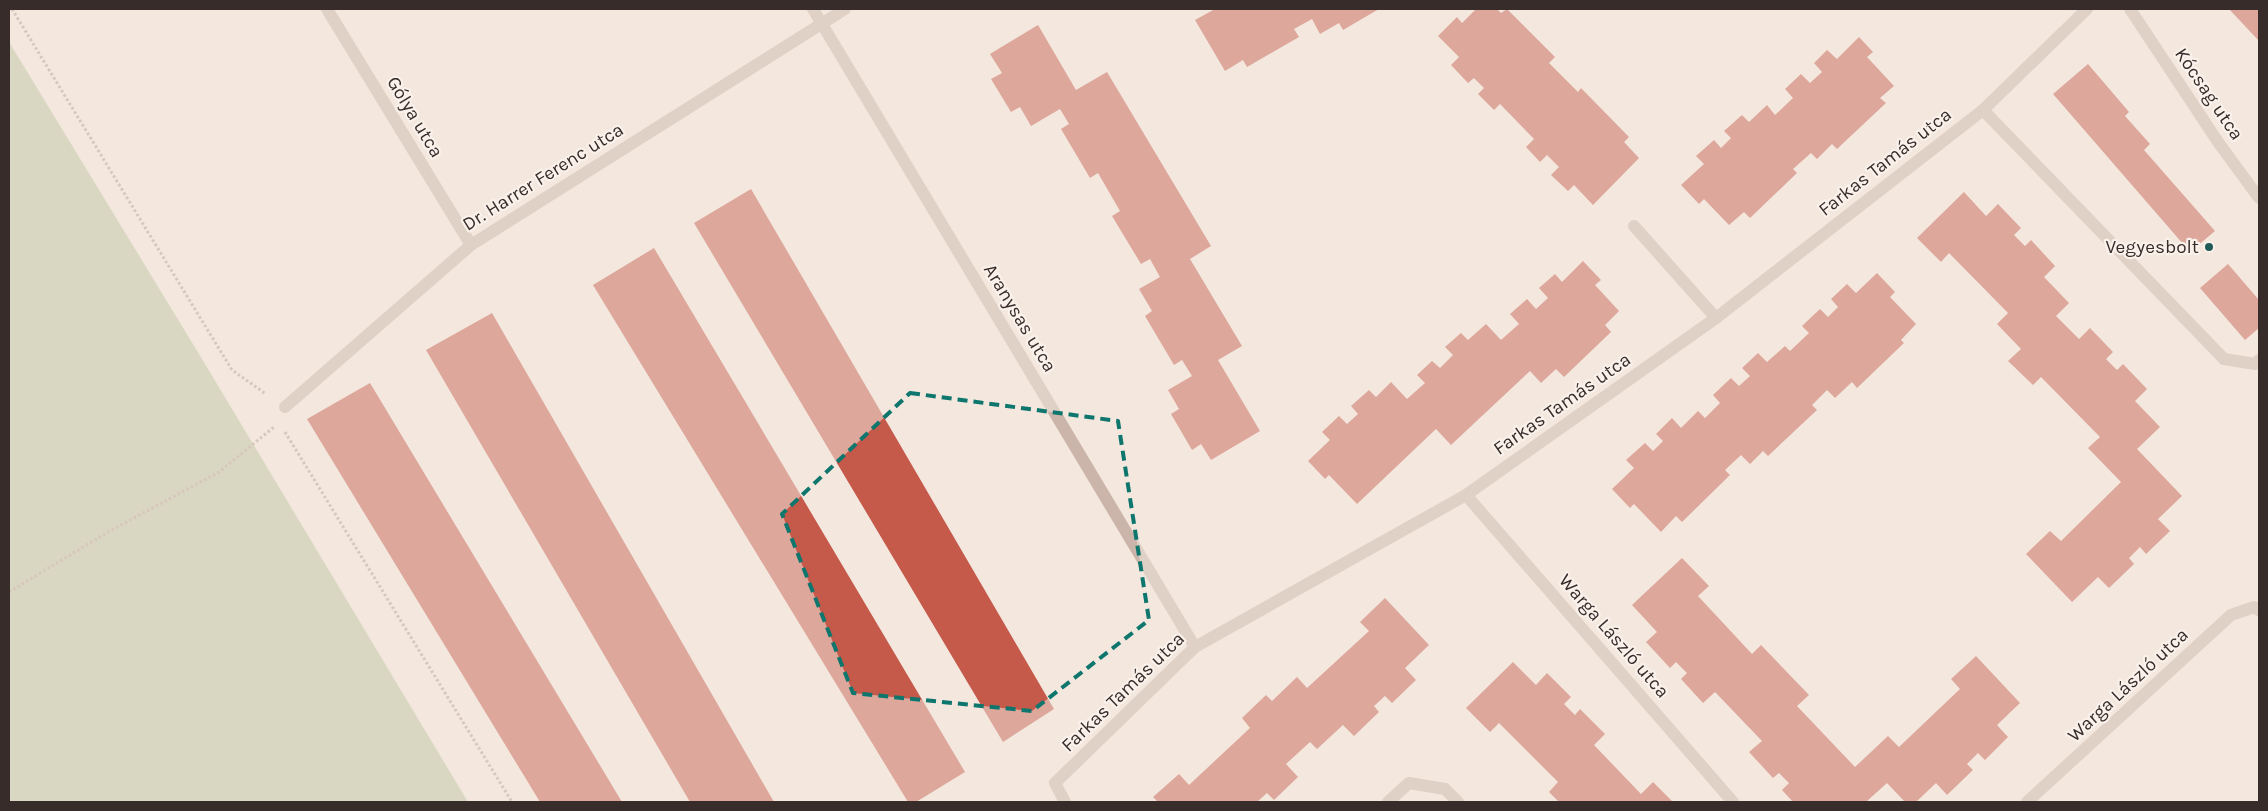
<svg xmlns="http://www.w3.org/2000/svg" width="2268" height="811" font-family="Karla,sans-serif">
<style>
.green{fill:#bac29e}
.building{fill:#c5594a}
.lines{fill:none;stroke-linecap:round;stroke-linejoin:round}
.path{stroke:#b79f94;stroke-width:3;stroke-dasharray:2.5 2.5;stroke-linecap:butt}
.service{stroke:#cbb5aa;stroke-width:12}
.minor{stroke:#cbb5aa;stroke-width:12}
.marked{fill:none;stroke:#0f766e;stroke-width:4;stroke-dasharray:10 6;stroke-linejoin:round}
.poi-dot{fill:#1f5a56;stroke:#faf1eb;stroke-width:2}
.labels{text-anchor:middle;dominant-baseline:central;stroke-width:4.5;stroke-linejoin:round;paint-order:stroke}
.street-label{font-size:19px;fill:#382c2a;stroke:#faf1eb}
.poi-label{font-size:19px;fill:#382c2a;stroke:#faf1eb;text-anchor:end}
</style>
<rect width="100%" height="100%" fill="#f3e7de"/>
<!-- green -->
<path class="green" d="M9 42 199 354 468 802H9Z"/>
<!-- building -->
<path class="building" d="M1215 9H1379L1343 30 1339 23 1320 34 1312 19 1294 29 1299 37 1247 67 1243 60 1225 71 1195 20Z
M1476 9H1497L1501 13 1507 9 1555 57 1549 63 1578 92 1581 88 1629 137 1624 142 1639 158 1593 205 1574 185 1568 191 1551 175 1559 167 1547 155 1540 162 1526 147 1534 139 1500 104 1494 110 1478 94 1484 88 1474 78 1468 83 1451 65 1459 57 1438 36 1457 17 1462 23Z
M2229 9H2259V41Z
M1038 25 1076 90 1107 72 1211 246 1190 259 1242 346 1218 360 1260 431 1211 460 1201 444 1192 450 1171 414 1179 409 1168 390 1192 376 1182 360 1174 365 1145 316 1152 311 1139 289 1160 277 1150 259 1141 264 1112 216 1120 211 1098 173 1090 178 1061 129 1069 124 1060 109 1031 126 1020 107 1011 112 991 79 1002 73 990 54Z
M1859 37 1873 52 1867 57 1894 86 1880 98 1886 103 1837 149 1832 144 1817 159 1811 153 1793 169 1797 173 1750 218 1744 212 1729 225 1704 199 1699 204 1681 185 1704 164 1696 156 1714 140 1721 148 1731 138 1724 131 1742 115 1749 122 1767 105 1775 115 1793 98 1785 89 1801 74 1810 83 1822 72 1814 63 1827 50 1837 59Z
M2088 64 2129 112 2125 116 2150 144 2144 150 2215 231 2190 252 2053 94Z
M751 189 1054 709 1003 742 694 223Z
M1964 192 1986 216 1998 204 2021 228 2014 235 2025 246 2031 240 2055 266 2044 277 2069 303 2056 316 2079 339 2090 328 2113 352 2106 359 2117 370 2123 364 2147 389 2135 401 2160 427 2137 449 2182 496 2158 519 2170 531 2146 554 2140 547 2129 558 2134 564 2109 588 2098 577 2072 602 2026 554 2050 531 2061 541 2121 482 2088 448 2100 437 2041 377 2033 385 2008 361 2021 349 1997 324 2008 313 1949 253 1941 262 1917 238Z
M654 248 965 772 916 802H908L593 285Z
M1583 261 1601 280 1595 285 1619 311 1605 325 1611 332 1564 377 1556 369 1541 383 1530 371 1451 445 1436 429 1357 504 1329 475 1325 479 1308 461 1330 440 1322 432 1339 416 1347 424 1358 414 1351 406 1369 390 1376 397 1391 382 1407 399 1425 383 1417 375 1432 361 1440 368 1453 355 1445 347 1461 333 1468 340 1486 324 1501 340 1519 324 1510 314 1527 299 1536 309 1548 298 1539 288 1555 274 1562 282Z
M2228 264 2259 300V328L2245 340 2200 288Z
M1877 273 1895 292 1890 297 1916 324 1901 340 1904 343 1857 388 1852 382 1835 398 1827 390 1812 405 1817 410 1768 456 1763 451 1750 464 1741 455 1725 470 1730 475 1682 522 1676 516 1661 532 1634 504 1630 508 1612 489 1634 468 1626 460 1645 443 1653 451 1663 441 1656 434 1672 418 1681 428 1698 411 1705 418 1720 403 1713 395 1731 378 1739 386 1750 376 1742 368 1758 353 1767 362 1785 346 1790 351 1809 333 1802 326 1820 309 1828 317 1838 307 1831 299 1847 284 1856 293Z
M492 313 774 802H690L426 350Z
M370 383 622 802H540L307 419Z
M1682 558 1709 586 1698 596 1752 654 1761 645 1809 695 1797 706 1855 767 1888 736 1899 747 1960 689 1951 679 1976 656 2020 703 1997 725 2008 737 1985 760 1978 753 1967 764 1973 770 1947 795 1936 783 1916 802H1905L1887 783 1866 802H1793L1782 790 1789 783 1779 773 1773 778 1749 752 1762 741 1715 692 1703 703 1681 679 1687 673 1676 662 1670 668 1646 642 1657 632 1632 605Z
M1385 598 1429 645 1405 668 1416 680 1392 703 1385 696 1374 706 1379 712 1354 736 1343 725 1317 749 1310 742 1286 764 1298 777 1274 800 1267 793 1257 802H1158L1153 797 1179 774 1189 785 1250 728 1242 718 1266 695 1272 701 1297 677 1307 688 1369 631 1360 622Z
M1513 662 1536 685 1547 673 1571 697 1564 704 1575 715 1580 709 1605 734 1594 745 1641 794 1653 782 1673 802H1559L1549 792 1558 782 1499 723 1490 732 1466 708Z"/>
<g class="lines">
<!-- path -->
<path class="path" d="M12 9 232 370 266 394
M285 432 512 802
M9 592 108 532 219 472 274 427"/>
<!-- service -->
<path class="service" d="M1983 110 2224 359 2255 364 2259 360
M1634 226 1716 318"/>
<!-- minor -->
<path class="minor" d="M327 9 471 245
M813 9 1195 647
M2130 9 2218 142 2259 198
M285 407 471 245 845 9
M1466 495 1733 802
M1065 802 1055 783 1195 647 1466 495 1716 318 1983 110 2087 9
M1388 802 1409 783 1445 789 1458 802
M2027 802 2231 615 2254 607 2259 610"/>
</g>
<!-- marked area -->
<path d="M0 0H2268V811H0ZM910 393 1118 421 1149 620 1032 711 853 693 782 514Z" fill="#f3e7de" fill-opacity=".55" fill-rule="evenodd"/>
<path class="marked" d="M910 393 1118 421 1149 620 1032 711 853 693 782 514Z"/>
<!-- markers -->
<circle class="poi-dot" cx="2209" cy="247" r="5"/>
<g class="labels">
<!-- street labels -->
<g class="street-label">
<text transform="translate(2209 94) rotate(56)">Kócsag utca</text>
<text transform="translate(415 117) rotate(59)">Gólya utca</text>
<text transform="translate(1885 162) rotate(-38)">Farkas Tamás utca</text>
<text transform="translate(543 177) rotate(-32)">Dr. Harrer Ferenc utca</text>
<text transform="translate(1020 318) rotate(59)">Aranysas utca</text>
<text transform="translate(1562 404) rotate(-35)">Farkas Tamás utca</text>
<text transform="translate(1614 636) rotate(49)">Warga László utca</text>
<text transform="translate(2128 685) rotate(-43)">Warga László utca</text>
<text transform="translate(1123 692) rotate(-44)">Farkas Tamás utca</text>
</g>
<!-- poi labels -->
<g class="poi-label">
<text x="2199" y="247">Vegyesbolt</text>
</g>
</g>
<!-- border -->
<rect width="2268" height="811" fill="none" stroke="#382c2a" stroke-width="20"/>
</svg>
